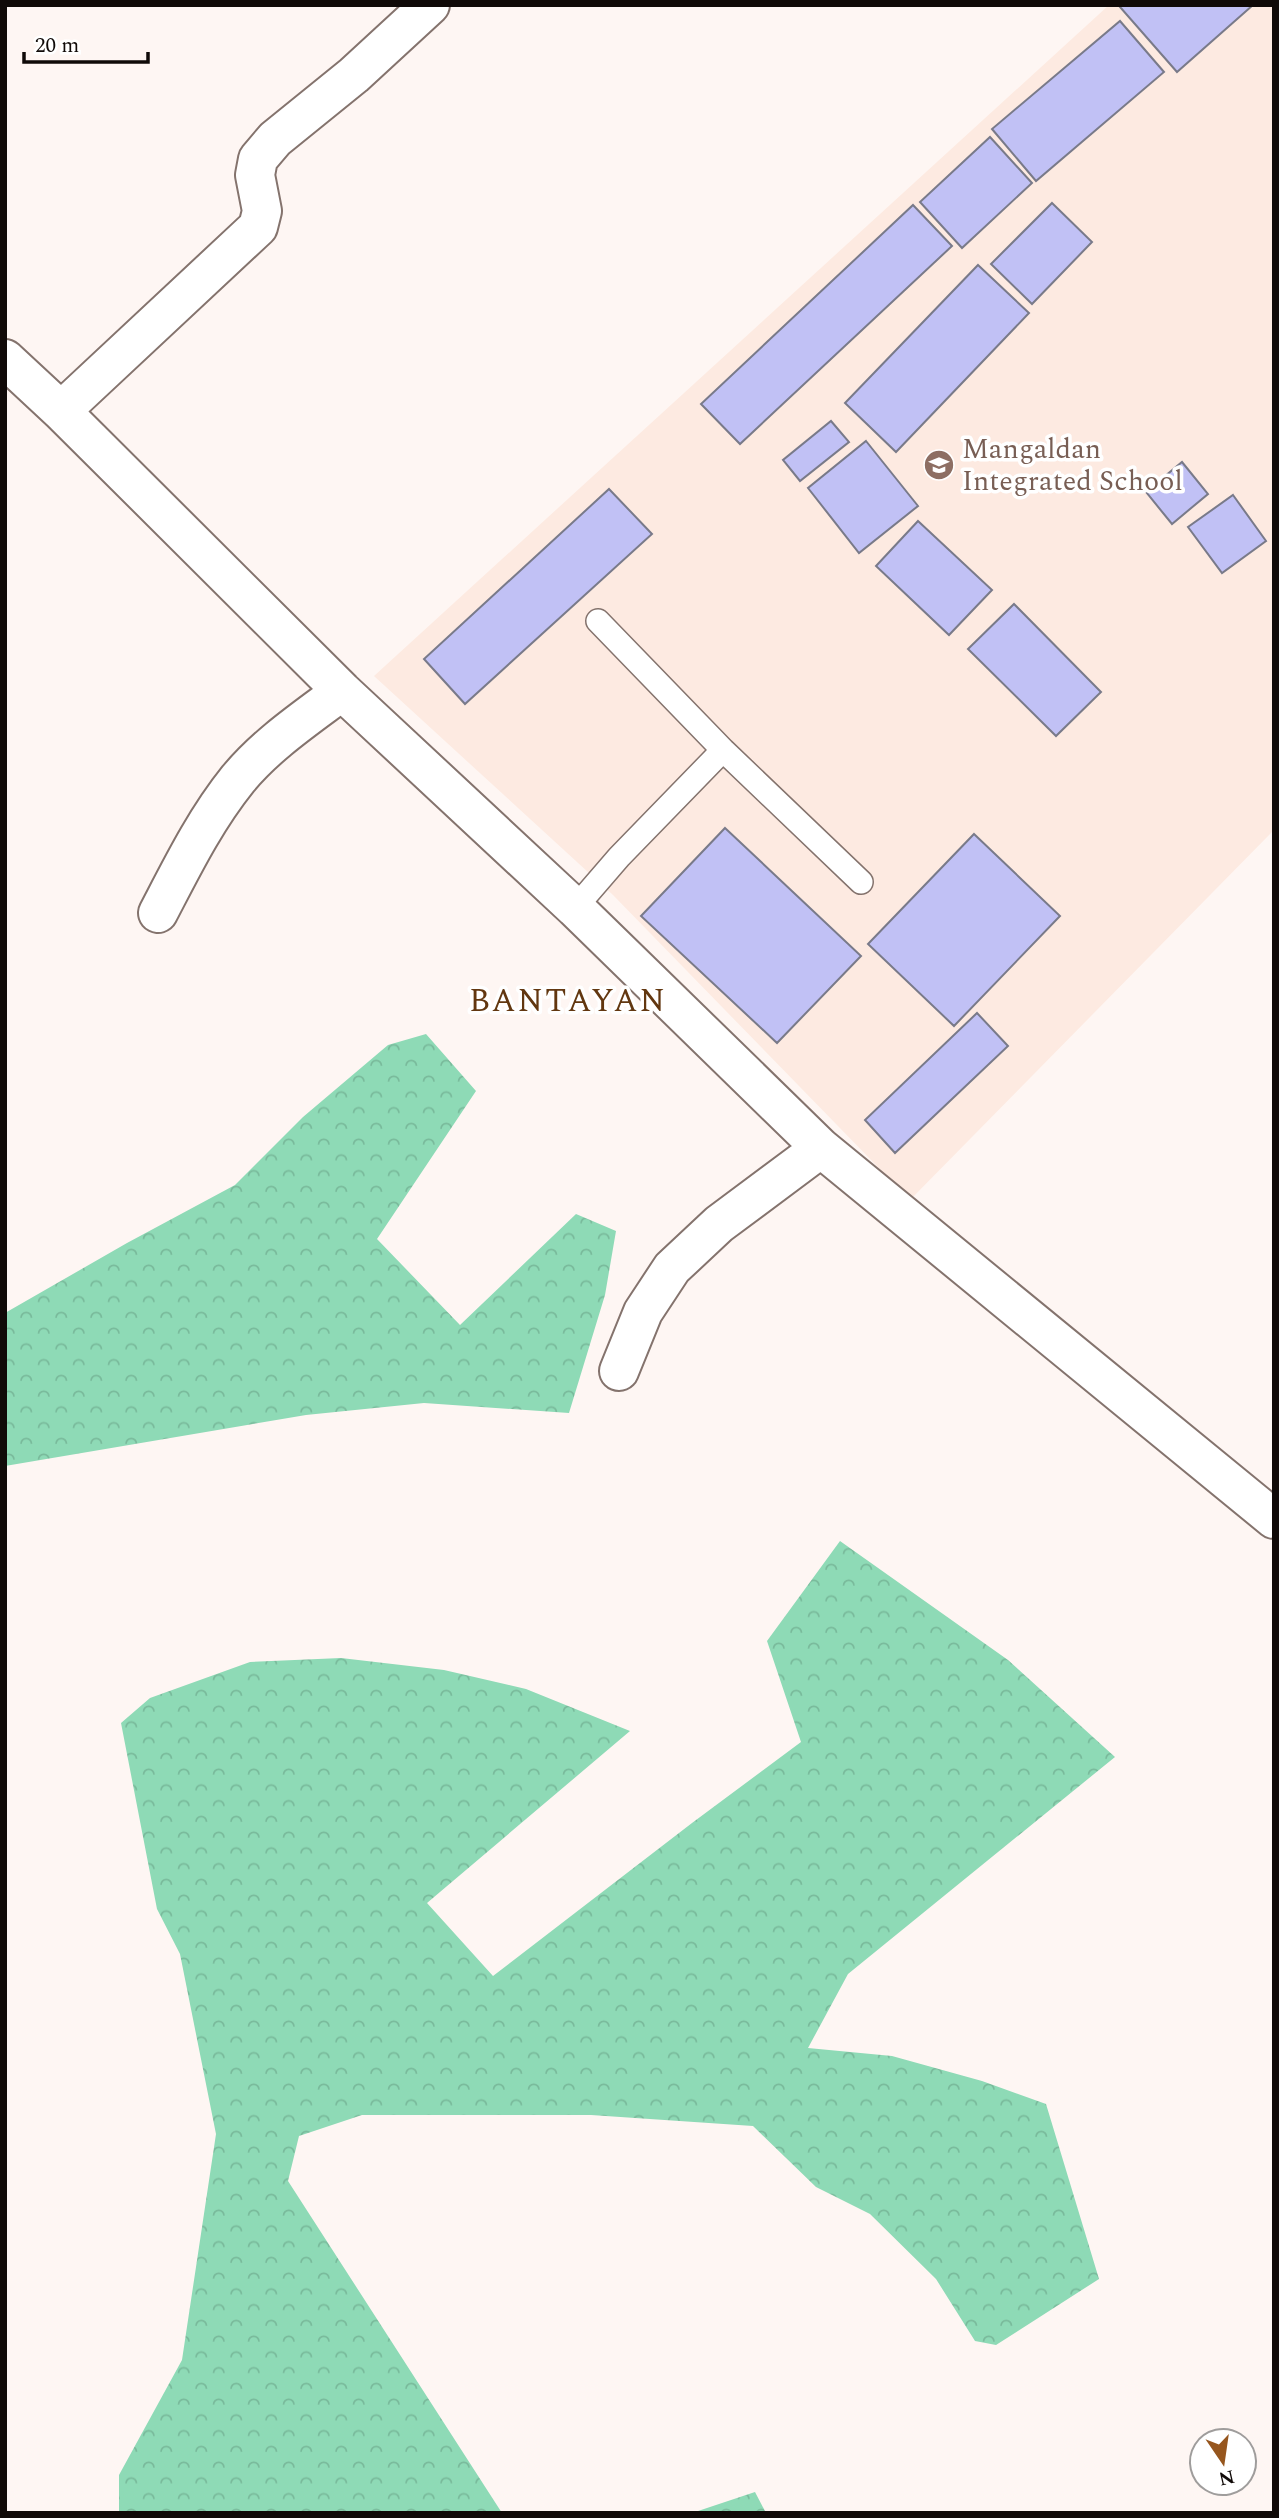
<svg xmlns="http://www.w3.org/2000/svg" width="1279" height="2518" font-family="Spectral,serif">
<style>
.education{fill:#fdeae1}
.forest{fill:url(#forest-crowns)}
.building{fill:#c1c1f5;stroke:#797a89;stroke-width:2}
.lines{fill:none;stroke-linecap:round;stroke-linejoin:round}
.lane-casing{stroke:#84736d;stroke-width:26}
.street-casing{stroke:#84736d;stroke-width:42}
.lane{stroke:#fff;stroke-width:23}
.street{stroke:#fff;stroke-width:38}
.labels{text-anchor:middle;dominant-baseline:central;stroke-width:7;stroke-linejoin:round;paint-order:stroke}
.education-label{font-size:28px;fill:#785e54;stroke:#fff;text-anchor:start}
.quarter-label{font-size:32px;letter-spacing:2px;fill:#623710;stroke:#fff}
</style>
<defs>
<pattern id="forest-crowns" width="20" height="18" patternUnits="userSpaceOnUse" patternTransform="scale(1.75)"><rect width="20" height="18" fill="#8edab6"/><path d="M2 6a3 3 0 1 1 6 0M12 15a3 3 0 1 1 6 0" fill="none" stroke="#79ba9b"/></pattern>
</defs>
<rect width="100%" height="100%" fill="#fef6f3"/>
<!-- education -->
<path class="education" d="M1109 5H1274V830L910 1200 613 895 374 676Z"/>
<!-- forest -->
<path class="forest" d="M426 1034 476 1091 377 1239 460 1325 576 1214 616 1231 605 1295 569 1413 424 1403 306 1415 5 1466V1313L127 1243 235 1185 303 1117 388 1045Z
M840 1541 1008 1660 1115 1757 848 1974 808 2048 892 2056 982 2081 1046 2104 1099 2279 996 2345 975 2341 936 2279 870 2214 816 2187 753 2126 591 2115H362L299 2136 288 2181 502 2513H119V2475L182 2360 216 2134 180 1954 157 1909 121 1723 150 1698 250 1662 341 1658 444 1670 526 1689 630 1731 427 1903 493 1976 692 1823 801 1742 767 1641Z
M755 2492 766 2513H692Z"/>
<!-- building -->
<path class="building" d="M1122 5H1253L1177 72 1120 7Z
M1120 21 1164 72 1036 181 992 129Z
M990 137 1032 183 962 248 920 202Z
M1052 203 1092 242 1032 304 991 264Z
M913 205 952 246 740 444 701 404Z
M978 265 1029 313 896 452 845 403Z
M831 421 849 442 800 481 783 460Z
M866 441 918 506 859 553 808 488Z
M1182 462 1208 494 1172 524 1146 492Z
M609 489 652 534 465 704 424 659Z
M1233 495 1266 541 1222 573 1188 527Z
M918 521 992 590 949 635 876 566Z
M1014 604 1101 692 1056 736 968 649Z
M725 828 861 956 777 1043 641 916Z
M974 834 1060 916 954 1026 868 944Z
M977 1013 1008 1046 895 1153 865 1120Z"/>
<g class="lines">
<!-- lane casing -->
<g class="lane-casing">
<path id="lane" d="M598 621 723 750 861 882
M575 908 619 857 723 750"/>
</g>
<!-- street casing -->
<g class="street-casing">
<path id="street" d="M5 359 61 411 342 691 575 908 821 1148 1274 1519
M61 411 258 227 262 211 255 175 258 159 275 139 354 75 430 5
M158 913C182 867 205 820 238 779 267 744 306 718 342 691
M619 1371 643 1312 672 1268 719 1224 821 1148"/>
</g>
<!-- lane -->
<use href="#lane" class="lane"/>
<!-- street -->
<use href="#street" class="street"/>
</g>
<!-- icons -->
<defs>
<g id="school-disc" transform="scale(1.575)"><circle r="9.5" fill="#8d6e63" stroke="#fff"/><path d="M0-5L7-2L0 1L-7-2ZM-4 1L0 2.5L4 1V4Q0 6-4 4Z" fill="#fff"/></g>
</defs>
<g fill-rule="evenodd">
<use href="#school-disc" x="939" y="465"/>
</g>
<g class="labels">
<!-- education labels -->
<g class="education-label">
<text x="962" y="449">Mangaldan<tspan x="962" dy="32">Integrated School</tspan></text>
</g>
<!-- quarter labels -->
<g class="quarter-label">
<text x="568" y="1001">BANTAYAN</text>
</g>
</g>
<!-- border -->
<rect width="1279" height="2518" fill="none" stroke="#100a08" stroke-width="14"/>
<!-- north arrow -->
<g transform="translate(1223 2462) rotate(167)"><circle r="33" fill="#ffffff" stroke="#9f9d9c" stroke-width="2"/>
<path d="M0-5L12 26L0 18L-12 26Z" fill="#96561e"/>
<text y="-10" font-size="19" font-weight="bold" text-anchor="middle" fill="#100a08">N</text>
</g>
<!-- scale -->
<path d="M24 52v10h124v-10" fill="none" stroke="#100a08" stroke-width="3.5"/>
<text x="35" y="52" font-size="21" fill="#100a08" stroke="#ffffff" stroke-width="5" paint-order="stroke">20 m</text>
</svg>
